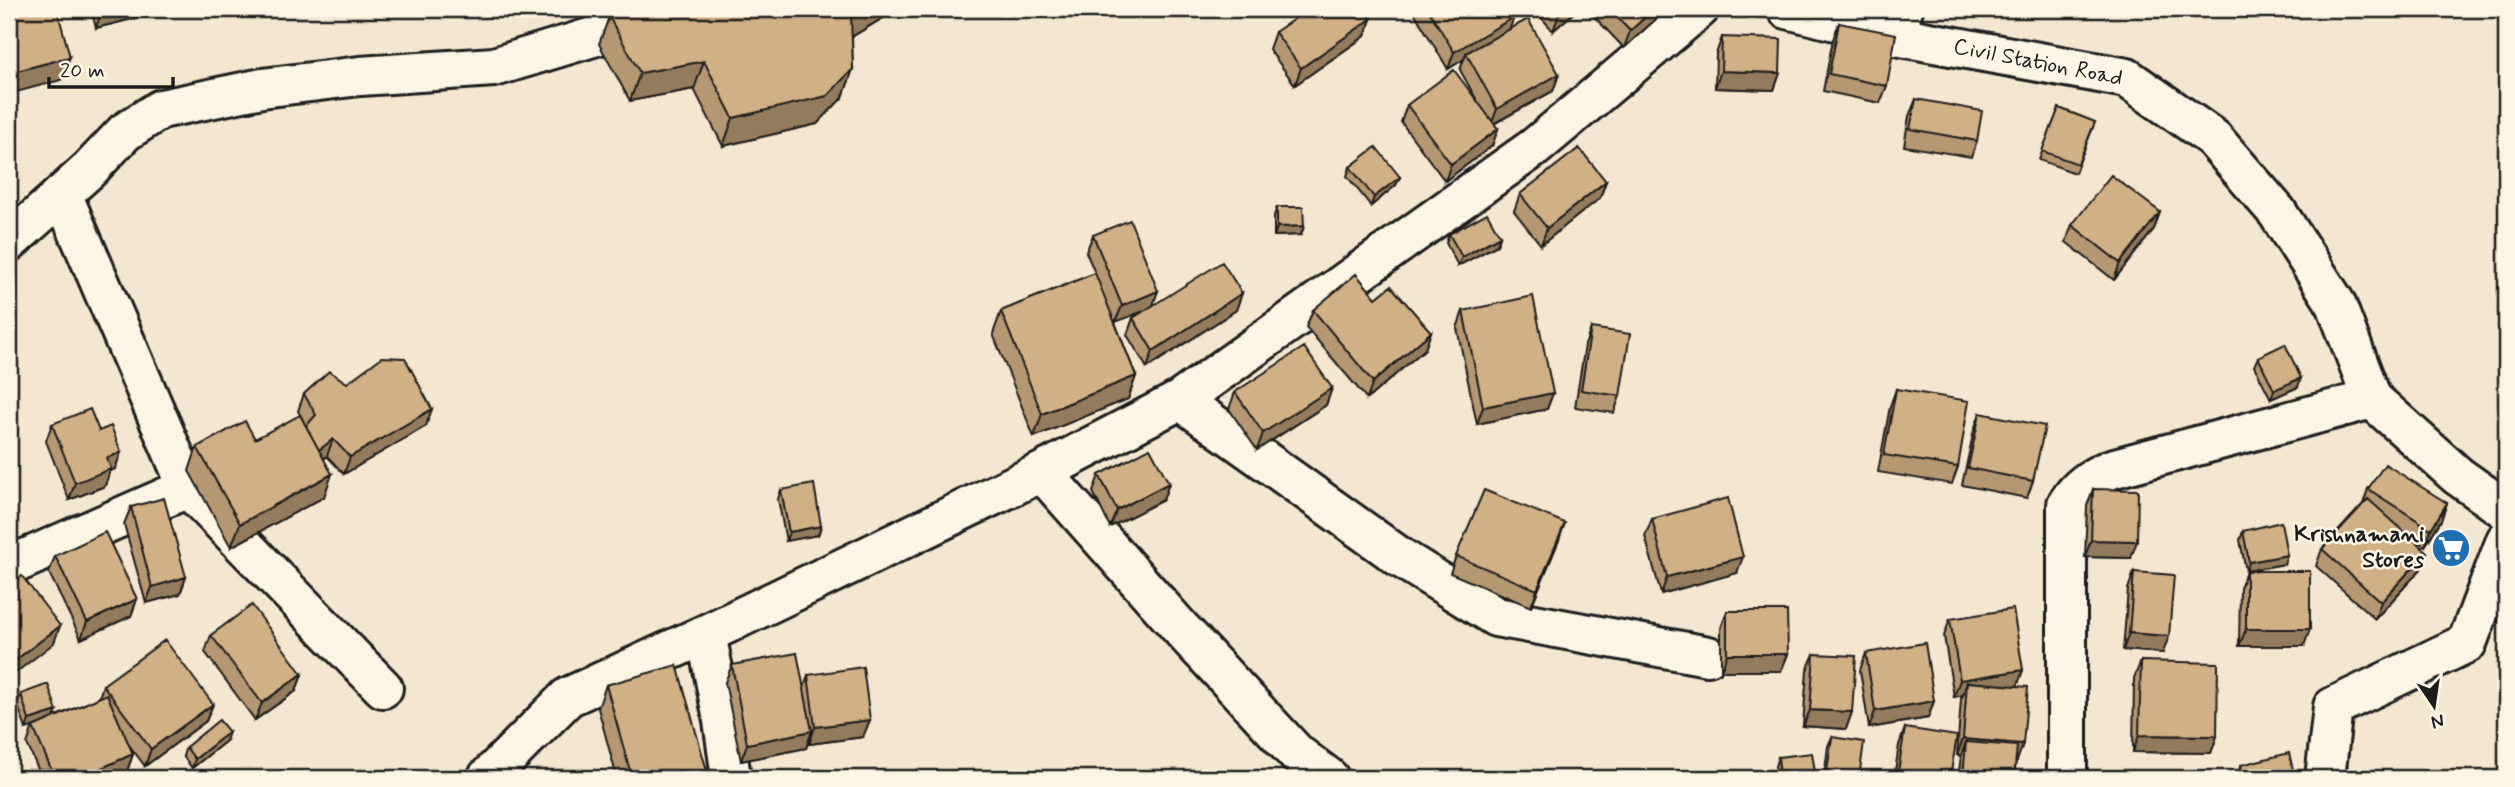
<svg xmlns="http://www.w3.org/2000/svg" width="2515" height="787" font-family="Mynerve,sans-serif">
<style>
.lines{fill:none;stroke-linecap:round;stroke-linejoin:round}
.minor-casing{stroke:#1c1c1c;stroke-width:44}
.major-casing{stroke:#1c1c1c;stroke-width:44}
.minor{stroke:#fcf5e5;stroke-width:38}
.major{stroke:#fcf5e5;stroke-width:38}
.wall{fill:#b59772;stroke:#1c1c1c;stroke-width:2}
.shaded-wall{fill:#937b5d;stroke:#1c1c1c;stroke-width:2}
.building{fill:#d2b085;stroke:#1c1c1c;stroke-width:2}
.labels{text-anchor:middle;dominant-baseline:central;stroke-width:5;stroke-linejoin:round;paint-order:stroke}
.street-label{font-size:23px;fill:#1c1c1c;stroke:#fcf5e5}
.poi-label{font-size:23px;font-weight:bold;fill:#1c1c1c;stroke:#fcf5e5;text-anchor:end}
</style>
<rect width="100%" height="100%" fill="#f4e7d2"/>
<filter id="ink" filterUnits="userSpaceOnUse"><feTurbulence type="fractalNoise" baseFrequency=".0143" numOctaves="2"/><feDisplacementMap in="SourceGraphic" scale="14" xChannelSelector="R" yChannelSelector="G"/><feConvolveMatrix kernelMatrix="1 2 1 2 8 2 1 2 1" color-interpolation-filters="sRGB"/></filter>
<g filter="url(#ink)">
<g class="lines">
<!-- minor casing -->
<g class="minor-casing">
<path id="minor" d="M1896 36 1903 9
M62 194 188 488 383 688
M9 242 90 169 125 132 161 109 262 88 360 76 494 67 685 9
M1180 400 1401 558 1496 617 1708 656
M1042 472 1182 630 1297 754 1329 778
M9 566 176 493
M487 778 568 697 706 634
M731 778 723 720 706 634 1042 472 1180 400 1535 147 1699 9
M2067 778V504C2078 486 2092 477 2111 469L2372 399
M2325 778 2333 707 2467 643 2506 540"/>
</g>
<!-- major casing -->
<g class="major-casing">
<path id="major" d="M1787 9 1896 36 2127 78 2213 138 2277 212 2336 304 2372 399 2458 476 2506 510"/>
</g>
<!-- minor -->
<use href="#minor" class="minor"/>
<!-- major -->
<use href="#major" class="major"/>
</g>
<!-- wall -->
<path class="wall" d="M91 9H159L157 13 96 28Z
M656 9H898L852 37 853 69 843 97 817 124 723 146 694 89 630 101 599 44 609 17Z
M1412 9H1510V29L1559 74 1553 91 1494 124 1498 129 1492 146 1445 181 1401 122 1407 105 1479 104 1460 70 1464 59 1448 69Z
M1534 9H1578L1553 31Z
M1590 9H1667L1624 48 1589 11Z
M1371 19 1365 36 1295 85 1269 49 1275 32Z
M1839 23 1887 86 1880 103 1823 91 1833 39Z
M1722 37 1780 73 1774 90 1715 88 1716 54Z
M1916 99 1977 141 1971 157 1904 146 1909 116Z
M2059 108 2095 122 2075 173 2039 160Z
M1350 167 1400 177 1396 185 1371 206 1347 176Z
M1606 181 1600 198 1541 245 1514 211 1520 194Z
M1277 207 1304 226 1301 235 1274 236V216Z
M2160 212 2154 229 2114 280 2066 242 2072 225Z
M1449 234 1500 236 1497 245 1458 266 1446 243Z
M1093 235 1153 306 1242 293 1236 310 1147 368 1127 335 1133 318 1146 310 1115 322 1136 376 1128 399 1034 437 993 334 1001 311 1095 273 1086 252Z
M1376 298 1431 332 1425 349 1367 399 1306 327 1313 310Z
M1463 311 1553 393 1547 409 1477 424 1457 328Z
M1591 328 1620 396 1614 413 1575 407 1585 345Z
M2258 357 2298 387 2271 399 2254 366Z
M347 383 426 426 344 474 327 456 324 459V497L231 547 189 471 197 447 255 439 302 418 298 411 304 394Z
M1332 388 1326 405 1257 450 1229 409 1235 392Z
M1896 389 1958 467 1952 484 1878 472 1890 406Z
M1980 413 2033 481 2027 498 1962 485 1974 430Z
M52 424 99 431 121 452 115 469 110 471 105 486 69 500 46 441Z
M1099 475 1169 483 1163 500 1110 527 1093 492Z
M2093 489 2131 558 2085 557 2087 506Z
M2368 489 2447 503 2441 520 2425 546 2408 535 2421 569 2375 619 2316 566 2322 549 2363 504Z
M781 490 821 526 818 535 786 541 778 499Z
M131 507 186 577 180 594 146 603 124 524Z
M1652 519 1737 573 1661 594 1645 536Z
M2243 531 2284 564 2246 571 2240 540Z
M1559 540 1531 607 1450 573 1456 556Z
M55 556 137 599 131 616 81 639 49 573Z
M2246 571 2304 646H2239L2240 588Z
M2134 572 2163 653 2123 650 2128 589Z
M1727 611 1788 654 1781 671H1721V628Z
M1950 619 2023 670 2017 686V761H2016L2014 778H1958L1961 756 1957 755 1961 699 1963 695 1954 697 1944 636Z
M211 635 302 674 296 691 255 720 205 652Z
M1866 653 1934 701 1928 718 1869 728 1860 670Z
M1814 654 1852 712 1846 729 1803 726 1807 670Z
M2141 661 2217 736 2211 753 2133 752 2134 678Z
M732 665 804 688 808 675 863 737 809 744V741L806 748 741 761 725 682Z
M103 685 213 704 206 721 145 766 129 745 133 754 127 771 111 778H42L27 744 33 726 26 729 17 703 21 694 57 711 54 717 99 698Z
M606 685 709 778H617L598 708Z
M1905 728 1950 778H1894L1899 745Z
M1832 737 1859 778H1824L1828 746Z
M226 741 192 768 183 756 186 747Z
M1778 757 1816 778H1776L1775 766Z
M2241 765 2295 778H2236Z"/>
<!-- shaded-wall -->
<path class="shaded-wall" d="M102 9H159L157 13 96 28Z
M863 9H898L841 43 851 16Z
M1565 9H1578L1553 31 1559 14Z
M1654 9H1667L1624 48 1630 31Z
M1514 17 1508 34 1466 53 1464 59 1448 69 1454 52Z
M1371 19 1365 36 1295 85 1301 68Z
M70 57 61 80 9 94V73Z
M704 61 694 89 630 101 640 73Z
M853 69 843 97 817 124 723 146 733 118Z
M1721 71 1780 73 1774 90 1715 88Z
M1559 74 1553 91 1491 125 1497 109Z
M1498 129 1492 146 1445 181 1451 164Z
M1400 177 1396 185 1371 206 1374 197Z
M1606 181 1600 198 1541 245 1547 228Z
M2160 212 2154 229 2114 280 2120 263Z
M1304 226 1301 235 1274 236 1277 227Z
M1500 236 1497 245 1458 266 1462 257Z
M1158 291 1152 308 1115 322 1122 306Z
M1242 293 1236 310 1147 368 1153 351Z
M1431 332 1425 349 1367 399 1373 382Z
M1136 376 1128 399 1034 437 1042 414Z
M2301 378 2298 387 2271 399 2274 390Z
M1332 388 1326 405 1257 450 1263 433Z
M1553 393 1547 409 1477 424 1483 407Z
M432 409 426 426 344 474 350 457Z
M333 439 327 456 313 467 319 450Z
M121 452 115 469 110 471 105 486 69 500 75 483 107 458Z
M332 474 324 497 231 547 240 524Z
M1169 483 1163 500 1110 527 1117 510Z
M2447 503 2441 520 2425 546 2431 529Z
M1565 523 1559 540 1531 607 1537 590Z
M821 526 818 535 786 541 789 532Z
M2091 540 2137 541 2131 558 2085 557Z
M2427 552 2421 569 2375 619 2381 602Z
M2287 555 2284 564 2246 571 2249 562Z
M1743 557 1737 573 1661 594 1667 577Z
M186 577 180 594 146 603 152 587Z
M137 599 131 616 81 639 87 622Z
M60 626 54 643 9 678V665Z
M2246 629H2310L2304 646H2239Z
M2129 633 2169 636 2163 653 2123 650Z
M1727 654H1788L1781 671H1721Z
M2023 670 2017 687 1967 682 1963 695 1954 697 1960 680Z
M302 674 296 691 255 720 262 703Z
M1934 701 1928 718 1869 728 1875 711Z
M213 704 206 721 145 766 151 749Z
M1810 710 1852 712 1846 729 1803 726Z
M57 711 53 720 26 729 29 720Z
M870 720 863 737 809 744 815 727Z
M812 731 806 748 741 761 747 744Z
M229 732 226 741 192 768 195 759Z
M2139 735 2217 736 2211 753 2133 752Z
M1963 739 2023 744 2017 761 1965 756 1966 742 1961 756 1957 755Z
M133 754 127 771 111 778H79Z"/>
<!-- building -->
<path class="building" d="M9 9H57L70 57 9 73Z
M656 9H863L851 16 853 69 827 96 733 118 704 61 640 73 609 17Z
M1309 9H1364L1371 19 1301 68 1275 32Z
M1428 9H1510L1514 17 1454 52Z
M1555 9H1565L1559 14Z
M1609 9H1654L1630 31Z
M1528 19 1559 74 1497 109 1466 53Z
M1839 23 1896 34 1887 86 1829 74Z
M1722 37 1781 39 1780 73 1721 71Z
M1454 70 1498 129 1451 164 1407 105Z
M1916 99 1982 111 1977 141 1910 129Z
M2059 108 2095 122 2078 164 2042 151Z
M1376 147 1400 177 1374 197 1350 167Z
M1579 148 1606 181 1547 228 1520 194Z
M2111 175 2160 212 2120 263 2072 225Z
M1277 207H1303L1304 226 1277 227Z
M1487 213 1500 236 1462 257 1449 234Z
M1130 220 1158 291 1122 306 1093 235Z
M1222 262 1242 293 1153 351 1133 318Z
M1095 273 1136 376 1042 414 1001 311Z
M1356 274 1376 298 1391 286 1431 332 1373 382 1313 310Z
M1533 296 1553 393 1483 407 1463 311Z
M1591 328 1630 334 1620 396 1581 390Z
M2285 344 2301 378 2274 390 2258 357Z
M1304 347 1332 388 1263 433 1235 392Z
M382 357 405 358 432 409 350 457 333 439 319 450 306 426 316 415 304 394 329 371 347 383Z
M1896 389 1969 401 1958 467 1884 455Z
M90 409 99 431 111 426 121 452 107 458 111 469 75 483 52 424Z
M1980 413 2045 426 2033 481 1968 468Z
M300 415 332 474 240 524 197 447 245 421 255 439Z
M1150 448 1169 483 1117 510 1099 475Z
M2385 464 2447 503 2431 529 2368 489Z
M814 484 821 526 789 532 781 490Z
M2093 489 2138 490 2137 541 2091 540Z
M1484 490 1565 523 1537 590 1456 556Z
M164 498 186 577 152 587 131 507Z
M1728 498 1743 557 1667 577 1652 519Z
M2368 499 2427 552 2381 602 2322 549Z
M2281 522 2287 555 2249 562 2243 531Z
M105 532 137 599 87 622 55 556Z
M2246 571H2310V629H2246Z
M2134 572 2174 575 2169 636 2129 633Z
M22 576 60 626 9 665V586Z
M252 605 302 674 262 703 211 635Z
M2013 609 2023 670 1960 680 1950 619Z
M1727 611H1787L1788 654H1727Z
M165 640 213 704 151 749 103 685Z
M1925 643 1934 701 1875 711 1866 653Z
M797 653 812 731 747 744 732 665Z
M1814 654 1856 656 1852 712 1810 710Z
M2141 661 2218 663 2217 736 2139 735Z
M677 665 709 778H632L606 685Z
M863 667 870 720 815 727 808 675Z
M1967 682 2028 687 2023 744 1963 739Z
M48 684 57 711 29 720 21 694Z
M107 694 133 754 79 778H55L33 727Z
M219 720 229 732 195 759 186 747Z
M1905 728 1957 736 1950 778H1897Z
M1832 737 1864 742 1859 778H1826Z
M1966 742 2017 746 2014 778H1963Z
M1812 753 1816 778H1780L1778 757Z
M2289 753 2295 778H2244L2241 765Z"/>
</g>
<!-- icons -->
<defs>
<g id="supermarket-disc" transform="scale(2.0125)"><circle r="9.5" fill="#1f6fb2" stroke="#fcf5e5"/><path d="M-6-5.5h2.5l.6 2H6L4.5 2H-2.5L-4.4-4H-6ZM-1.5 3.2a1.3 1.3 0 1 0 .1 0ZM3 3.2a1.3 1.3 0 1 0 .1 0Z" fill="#fff"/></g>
</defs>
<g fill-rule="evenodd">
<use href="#supermarket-disc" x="2451" y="548"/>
</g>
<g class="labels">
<!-- street labels -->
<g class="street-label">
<text transform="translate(2038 63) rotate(11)">Civil Station Road</text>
</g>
<!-- poi labels -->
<g class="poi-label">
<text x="2424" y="535">Krishnamani<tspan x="2424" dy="26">Stores</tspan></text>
</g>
</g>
<!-- margin -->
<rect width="2515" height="787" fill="none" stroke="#fcf5e5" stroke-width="35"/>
<rect x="18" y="18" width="2480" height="752" fill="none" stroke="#1c1c1c" stroke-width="2.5" filter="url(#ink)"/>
<!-- north arrow -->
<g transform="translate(2434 706) rotate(167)" stroke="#fcf5e5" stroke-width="5" paint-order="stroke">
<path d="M0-5L12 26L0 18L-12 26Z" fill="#1c1c1c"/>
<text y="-10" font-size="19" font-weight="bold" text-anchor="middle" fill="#1c1c1c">N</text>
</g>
<!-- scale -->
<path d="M49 77v10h124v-10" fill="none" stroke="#1c1c1c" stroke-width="3.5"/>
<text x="60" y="77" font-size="21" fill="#1c1c1c" stroke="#fcf5e5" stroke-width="5" paint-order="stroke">20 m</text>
</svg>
